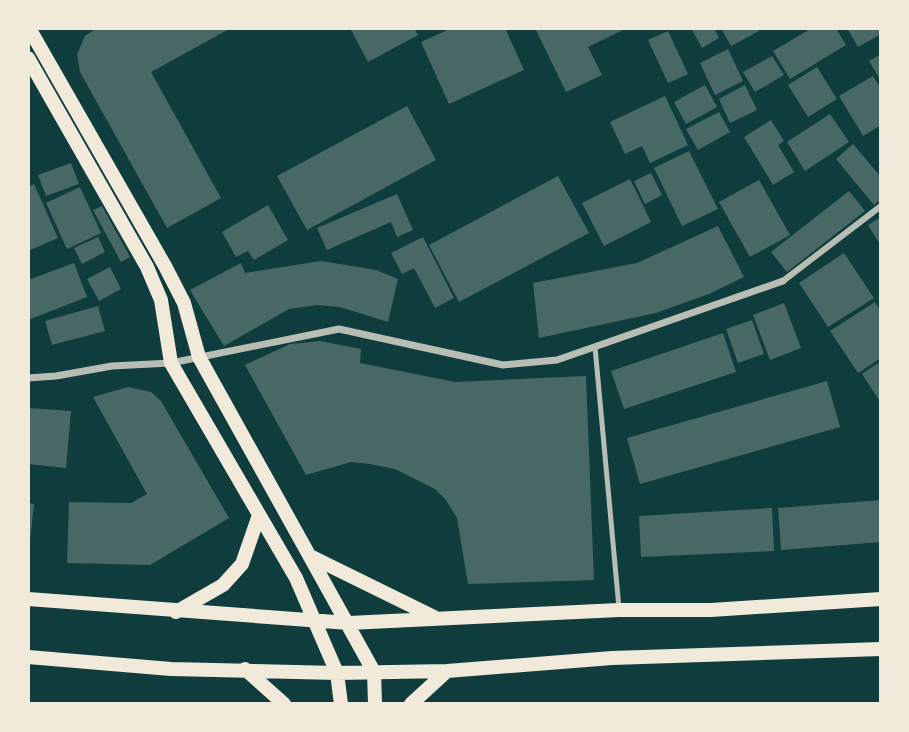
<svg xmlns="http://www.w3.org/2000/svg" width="909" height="732" font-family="Inter,sans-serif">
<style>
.building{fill:#486865}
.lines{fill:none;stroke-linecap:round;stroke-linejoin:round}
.service{stroke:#b8beb3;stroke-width:5}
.pedestrian{stroke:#b8beb3;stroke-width:6}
.minor{stroke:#b8beb3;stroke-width:7}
.secondary{stroke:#f1e9da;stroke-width:14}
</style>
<rect width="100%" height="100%" fill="#0f3d3e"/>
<!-- building -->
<path class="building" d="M97 28H231L151 72 221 198 167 228 80 72 77 54 85 36Z
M350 28H414L418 35 368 62Z
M452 28H505L524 70 449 104 421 42Z
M535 28H627L588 47 602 75 566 92Z
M691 28H714L719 38 702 48Z
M721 28H758L759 31 731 46Z
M812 28H836L846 45 790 79 773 51Z
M847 28H881V34L858 47Z
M668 31 688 74 668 83 648 40Z
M728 49 743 81 715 95 700 63Z
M881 54V81L869 61Z
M772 56 784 75 755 92 743 72Z
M817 67 837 99 808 117 788 85Z
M873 76 881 89V125L863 136 839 96Z
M705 85 717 107 686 124 674 102Z
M745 85 757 110 730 123 719 99Z
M665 96 688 145 650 163 642 146 625 154 610 122Z
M407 106 436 160 307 230 277 176Z
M719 112 730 132 698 150 686 129Z
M830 114 849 142 805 171 787 142Z
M771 120 784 141 778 145 794 172 773 185 744 137Z
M853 144 881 177V199L874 205 836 159Z
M689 151 718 209 682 226 654 168Z
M71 163 79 184 46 196 38 175Z
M651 173 662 195 645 204 634 181Z
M558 176 589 233 459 302 429 245Z
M630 179 651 222 604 246 582 203Z
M759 180 790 235 750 257 719 202Z
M34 184 58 238 28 251V187Z
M80 187 101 233 67 249 46 203Z
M849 191 865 211 787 272 771 252Z
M397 194 413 230 397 237 391 222 327 250 317 228Z
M268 205 288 240 254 260 248 251 236 257 222 232Z
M102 206 130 257 121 262 93 210Z
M881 217V246L868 225Z
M718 226 744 277 709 294 656 313 539 338 533 283 637 263Z
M98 237 105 252 82 264 74 248Z
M423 237 454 298 435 308 414 268 402 274 391 253Z
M844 253 874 298 828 327 799 283Z
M321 261 376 270 398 279 388 322 340 307 317 305 289 309 224 346 190 290 241 263 245 273Z
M74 263 87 297 28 320V280Z
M110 267 121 289 99 301 87 279Z
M875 302 881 311V358L858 373 830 331Z
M784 303 801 348 770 360 753 315Z
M98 306 105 331 52 345 45 321Z
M752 320 764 354 738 363 726 329Z
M723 333 736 372 624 409 611 371Z
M320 341 361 349 360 363 455 382 586 376 594 580 468 584 457 518 446 500 435 489 395 469 370 464 351 462 306 475 245 365 290 344Z
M881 361V403L862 374Z
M827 381 840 427 640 484 627 438Z
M128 387 151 392 161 401 229 518 150 565 67 563 69 502 131 503 147 494 93 397Z
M28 408 71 411 66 468 28 464Z
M881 500V542L781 550 778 508Z
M28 503 34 504 30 541H28Z
M772 508 774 551 641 557 639 516Z"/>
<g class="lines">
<!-- service -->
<path class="service" d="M595 347 619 608"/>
<!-- pedestrian -->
<path class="pedestrian" d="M783 281 881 206"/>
<!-- minor -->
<path class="minor" d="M28 378 56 376 112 366 171 363 339 329 503 365 557 360 783 281"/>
<!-- secondary -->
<path class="secondary" d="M29 28 165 266 184 303 199 357 374 672 375 704
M28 58 147 267 161 300 171 363 296 578 337 673 341 704
M312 557 434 617
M28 599 349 623 619 610H711L881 599
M176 612 223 585 242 564 259 515
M28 657 171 669 337 673 447 671 612 658 881 649
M245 669 284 704
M411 704 447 671"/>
</g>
<!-- border -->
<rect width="909" height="732" fill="none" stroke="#f1e9da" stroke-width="60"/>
</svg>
